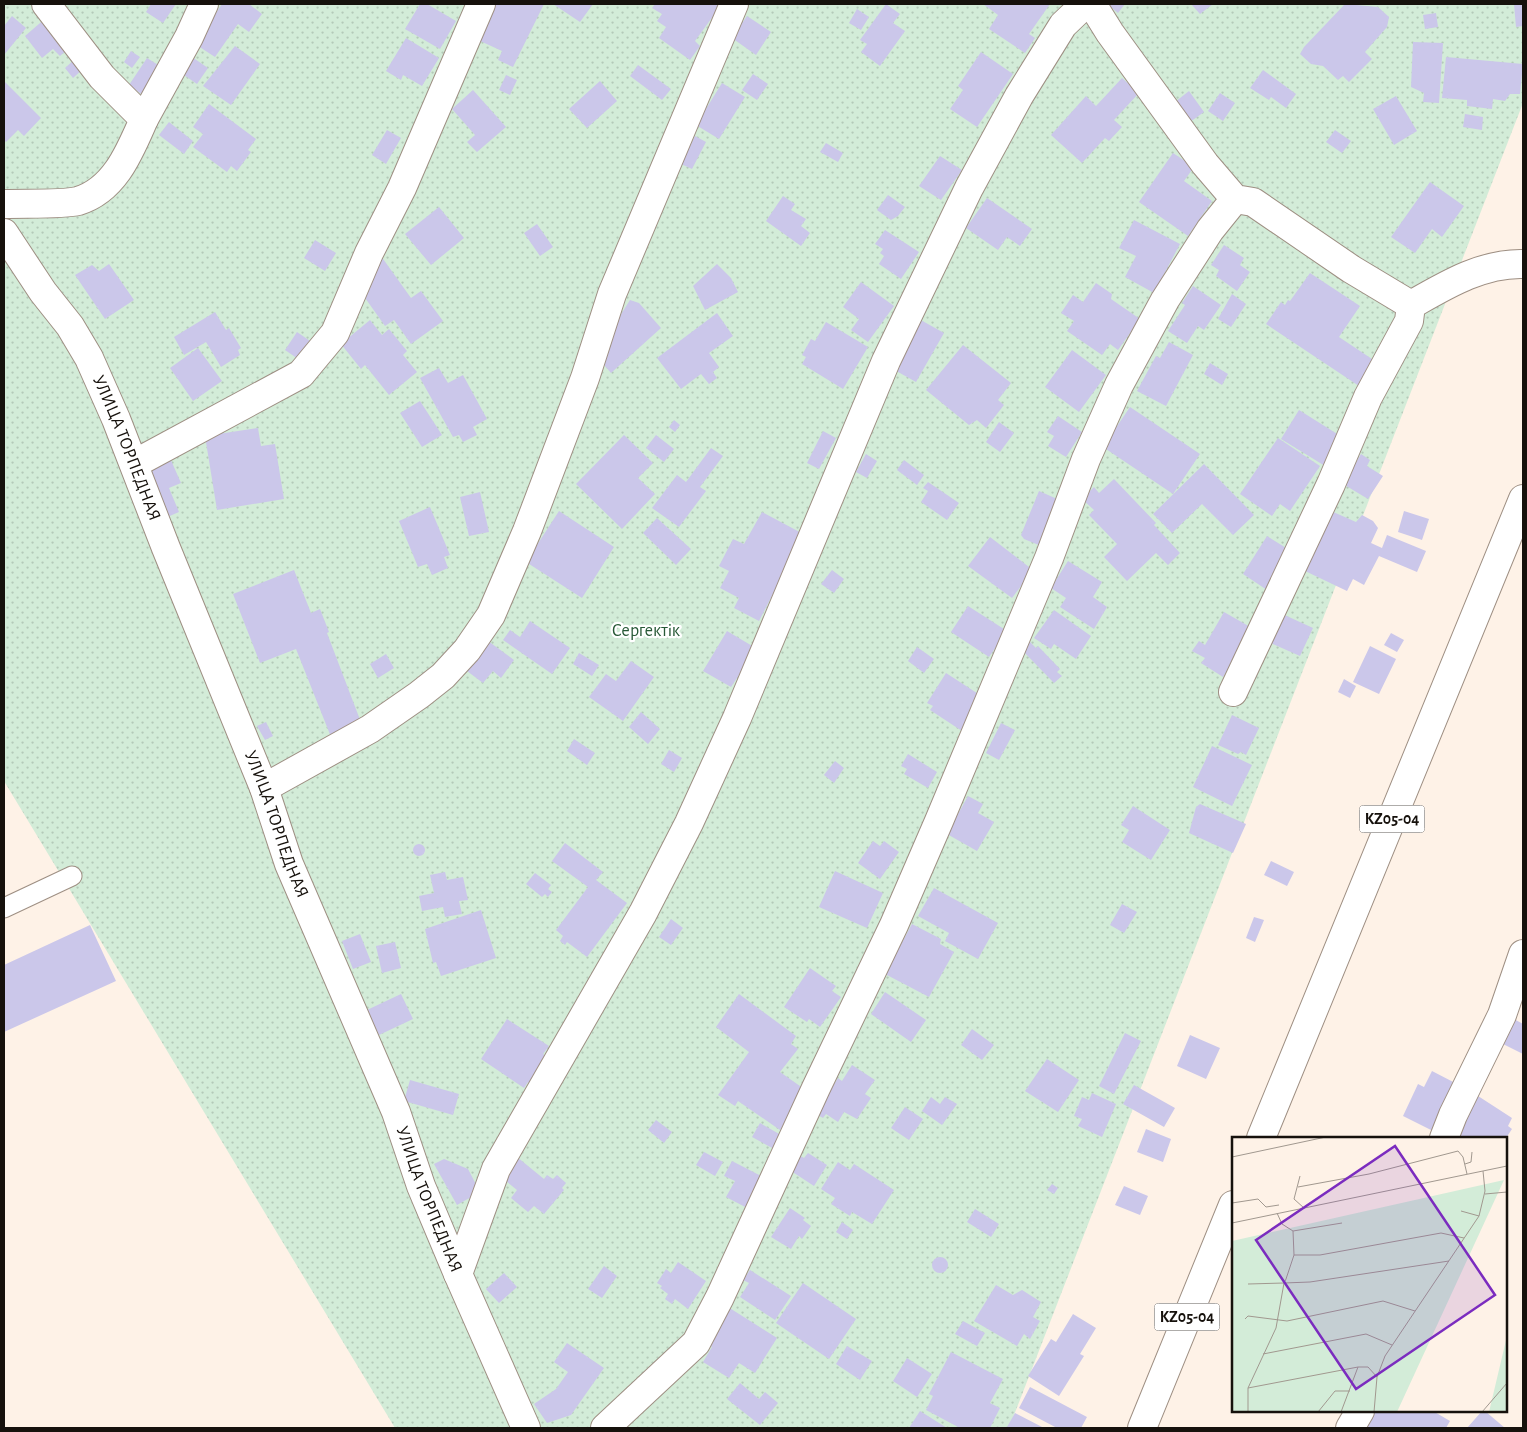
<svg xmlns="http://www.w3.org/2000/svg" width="1527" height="1432" font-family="'Alegreya Sans',sans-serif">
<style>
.park{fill:url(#park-dots)}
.building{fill:#cbc7ea}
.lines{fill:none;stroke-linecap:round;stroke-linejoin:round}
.service-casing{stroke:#9e8f83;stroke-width:21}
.minor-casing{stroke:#9e8f83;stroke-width:30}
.primary-casing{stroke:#9e8f83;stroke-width:30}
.service{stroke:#fff;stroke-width:19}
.minor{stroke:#fff;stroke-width:28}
.primary{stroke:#fff;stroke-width:28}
.labels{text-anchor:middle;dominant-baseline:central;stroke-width:4.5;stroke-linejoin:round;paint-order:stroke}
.shield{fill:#fff;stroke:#5c5855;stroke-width:1}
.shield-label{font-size:16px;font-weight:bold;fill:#16110c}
.street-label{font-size:18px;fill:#16110c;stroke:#fff}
.park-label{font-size:18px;fill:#275836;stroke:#fff}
.inset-road{fill:none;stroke:#a1988f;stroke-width:1}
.view{fill:#7b2cbf;fill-opacity:0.15;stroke:#7b2cbf;stroke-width:2.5}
.inset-edge{fill:none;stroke:#16110c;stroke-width:2.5}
</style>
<defs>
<pattern id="park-dots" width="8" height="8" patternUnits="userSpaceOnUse" patternTransform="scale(1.25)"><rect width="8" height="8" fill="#d3ecd8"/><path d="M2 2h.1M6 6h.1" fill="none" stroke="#b4c9b8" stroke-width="1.8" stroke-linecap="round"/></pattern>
</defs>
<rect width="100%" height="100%" fill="#fef2e7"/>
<!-- park -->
<path class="park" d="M4 4H1523V103L1009 1428H395L4 781Z"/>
<!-- building -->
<path class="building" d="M151 4H176L163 23 146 12Z
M222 4H249L262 14 249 32 238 24 215 57 195 44Z
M420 4H427L456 21 440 49 405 29Z
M495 4H544L513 67 498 60 502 51 478 40Z
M553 4H593L580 22Z
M655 4H722L695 41 700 46 690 60 659 38 666 27 657 21 662 14 652 8Z
M886 4 900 14 893 23 905 31 880 66 861 52 867 44 860 40Z
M983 4H1050L1029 34 1035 38 1025 53 989 29 998 15Z
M1107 4H1125L1118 13Z
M1191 4H1213L1200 14Z
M1345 4 1378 7 1389 17 1387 27 1365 52 1372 59 1349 82 1343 76 1338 80 1323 66 1311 64 1300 54 1304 47Z
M1514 4H1523V26L1516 27Z
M857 9 869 17 861 30 849 23Z
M1436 13 1438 27 1425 29 1423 15Z
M12 16 26 28 4 55V26Z
M747 16 771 32 756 55 732 38Z
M47 17 71 46 60 56 53 49 42 58 25 36Z
M406 38 439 58 422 86 403 75 401 80 386 71Z
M1413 42 1443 43 1439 103 1423 102 1424 93 1411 87Z
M235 46 260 64 231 105 203 86Z
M131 51 140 57 132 68 124 62Z
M981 52 1013 74 977 127 950 109 963 90 958 86Z
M192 57 208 68 197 84 181 73Z
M1446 57 1523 64 1520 94H1510L1505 101 1493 99 1492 109 1467 106V100L1442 98Z
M147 58 163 68 144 96 129 85Z
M75 59 83 69 73 78 65 68Z
M638 65 671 89 662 100 630 76Z
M1263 70 1296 94 1286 108 1271 97 1269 100 1250 88Z
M753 74 768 84 757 100 742 90Z
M506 75 517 80 510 95 499 90Z
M1122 78 1139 93 1114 120 1122 127 1109 141 1105 138 1082 163 1051 135 1086 96 1096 106Z
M4 81 41 118 24 136 18 130 6 142 4 140Z
M600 81 617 101 587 128 569 109Z
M722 83 745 97 719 139 696 125Z
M473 90 506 127 477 152 467 142 475 135 452 109Z
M1189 91 1204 112 1190 122 1175 102Z
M1220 93 1235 103 1223 121 1208 111Z
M1396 96 1417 131 1394 145 1373 109Z
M209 104 256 139 248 150 251 152 237 171 231 166 227 172 193 147 203 134 193 127Z
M1465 114 1483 117 1482 130 1463 127Z
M169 122 193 141 184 154 159 135Z
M387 130 401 138 386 164 372 155Z
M1335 130 1351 141 1342 153 1326 142Z
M695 136 706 142 692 169 681 164Z
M826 143 843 153 838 162 820 152Z
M1173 153 1194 167 1184 181 1212 201 1188 236 1139 202Z
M940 156 962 170 941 200 919 186Z
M1430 182 1464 206 1442 237 1432 229 1415 253 1391 237Z
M888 195 905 207 898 216 891 220 877 210Z
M783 196 795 204 791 210 806 219 801 226 810 233 801 246 766 221Z
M987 198 1032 229 1020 246 1007 237 998 250 966 228Z
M439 207 464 238 431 265 405 234Z
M1134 220 1180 244 1154 293 1125 277 1136 256 1119 248Z
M537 224 553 247 540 256 524 233Z
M885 230 919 252 901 279 879 264 884 256 880 253 883 249 875 244Z
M315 240 336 253 325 271 304 258Z
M1224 245 1244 258 1240 265 1250 272 1237 291 1216 276 1219 270 1211 265Z
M381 256 411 298 421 291 443 321 411 344 394 320 385 326 358 288Z
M109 264 134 300 105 319 75 275 92 265 99 271Z
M717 264 731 278 738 292 705 310 693 286Z
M1310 273 1360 306 1339 337 1378 363 1362 388 1266 324 1281 302 1285 305 1288 300 1290 301Z
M861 282 894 306 868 342 851 330 859 319 843 307Z
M1096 283 1112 294 1111 299 1140 319 1118 350 1110 344 1102 355 1067 331 1074 321 1061 313 1073 295 1083 302Z
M1193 286 1221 305 1204 330 1198 326 1187 343 1168 331 1185 305 1182 303Z
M1232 294 1246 304 1231 327 1218 319Z
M630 300 639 303 661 328 611 373 598 358 603 343Z
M215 312 226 330 229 328 241 348 238 350 240 355 221 367 206 342 184 355 174 337Z
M717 313 733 336 709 353 719 367 713 372 717 378 709 384 701 374 681 389 657 358Z
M919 319 944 333 916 382 891 368Z
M370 320 382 335 389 329 407 351 403 355 417 372 389 395 365 365 361 369 341 344Z
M826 322 868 347 843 389 802 364 806 357 802 355 811 339 815 341Z
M297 332 313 343 301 361 285 350Z
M1169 342 1193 355 1166 406 1137 391 1156 356 1160 358Z
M963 345 1011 383 998 400 1004 405 986 428 977 420 969 425 926 390Z
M198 348 222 381 193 401 170 368Z
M1072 350 1106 375 1079 412 1045 387Z
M1210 363 1228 374 1222 385 1204 374Z
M439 368 448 383 463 375 487 419 473 427 477 435 463 442 459 435 453 437 420 378Z
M420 401 442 435 422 447 400 413Z
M1130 407 1200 454 1173 494 1103 447Z
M1299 410 1342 437 1325 466 1281 439Z
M1058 416 1082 432 1066 457 1048 446 1054 436 1047 432Z
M674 420 680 425 675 432 669 427Z
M999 422 1014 433 1000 452 986 442Z
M258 428 261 446 275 444 284 499 217 510 205 436Z
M823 431 836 438 819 469 807 463Z
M624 435 653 463 638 478 655 494 622 529 576 484Z
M656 435 674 449 664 462 646 448Z
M1278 438 1320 466 1290 511 1280 504 1272 516 1240 494Z
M711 448 723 456 700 487 706 491 679 527 652 508 677 475 686 482Z
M866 454 877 461 867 478 856 472Z
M1361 454 1370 460 1367 466 1383 476 1368 499 1343 484Z
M170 458 181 483 169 488 179 512 165 518 145 468Z
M904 460 924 475 917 485 897 470Z
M1204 464 1254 515 1233 535 1202 504 1172 533 1153 514Z
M1114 479 1156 523 1154 525 1180 553 1168 565 1156 553 1127 581 1104 557 1117 544 1089 515 1094 510 1082 499 1094 487 1099 493Z
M928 482 959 503 947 520 921 502 928 491 923 488Z
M1039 491 1064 502 1046 548 1024 539 1021 535Z
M480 492 489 532 469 536 460 497Z
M430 507 450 555 444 557 448 568 432 575 427 564 418 567 399 521Z
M559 511 614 547 582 598 526 562Z
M1331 511 1356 522 1362 515 1373 521 1378 528 1371 543 1382 548 1387 535 1426 551 1417 572 1379 556 1364 585 1353 579 1347 591 1303 570Z
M1404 511 1429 519 1422 540 1398 532Z
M762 512 809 537 783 574 759 621 734 608 739 598 720 588 729 571 719 566 733 539 744 544Z
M657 518 691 549 676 565 643 533Z
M1267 536 1291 551 1267 590 1243 574Z
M990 537 1033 570 1012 598 968 566Z
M1068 561 1102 582 1093 597 1107 607 1094 629 1060 607 1066 598 1051 588Z
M294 570 311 613 320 609 329 632 327 633 362 725 331 737 296 649 260 663 233 594Z
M832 570 844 579 834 593 821 584Z
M968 606 1007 631 989 657 951 632Z
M1054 610 1091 636 1076 659 1054 644 1051 649 1034 638Z
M1224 612 1252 628 1223 677 1201 663 1205 658 1192 651 1199 641 1205 645Z
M1278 612 1313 628 1300 656 1266 641Z
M530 621 570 648 552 674 503 640 510 630 520 637Z
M727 631 759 650 742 677 739 675 731 687 703 671Z
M1391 633 1404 640 1397 652 1384 645Z
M1028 640 1036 648 1038 646 1060 669 1057 672 1062 676 1054 683 1020 648Z
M488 641 514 660 501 678 493 671 483 683 467 671Z
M1370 646 1396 659 1379 694 1353 682Z
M917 647 934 659 924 673 908 661Z
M579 653 599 665 592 676 573 664Z
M386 654 394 668 378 678 370 664Z
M631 661 654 677 623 721 589 697 606 674 616 681Z
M946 673 983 697 962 731 930 710 933 706 927 703Z
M1344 679 1356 686 1350 698 1338 692Z
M641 712 660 729 648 744 629 727Z
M1232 715 1259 728 1246 755 1241 752 1238 754 1218 745Z
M266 722 273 736 265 740 257 726Z
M1001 723 1015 730 999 760 986 753Z
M574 739 595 753 587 765 567 751Z
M1212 746 1252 765 1232 806 1193 787Z
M669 750 682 758 674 772 661 764Z
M908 754 937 772 928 788 904 774 907 769 901 766Z
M835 761 844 768 834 783 824 775Z
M968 796 983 804 978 813 994 822 977 851 947 834Z
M1200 804 1246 824 1233 853 1189 833 1196 807Z
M1133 806 1170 830 1151 860 1122 842 1129 830 1121 825Z
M873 841 880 846 884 841 899 852 880 879 858 863Z
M565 843 603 872 596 880 627 903 587 957 567 942 565 945 560 941 563 936 556 930 588 887 552 861Z
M413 850a6 6 0 1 1 12 0a6 6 0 1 1-12 0Z
M1271 861 1294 872 1287 886 1264 875Z
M835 871 883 893 867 928 819 907Z
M445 872 447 880 463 877 468 900 459 901 462 914 445 917 443 907 422 911 419 896 434 893 430 875Z
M535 873 551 885 548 889 552 892 548 897 545 894 542 897 526 884Z
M934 888 998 923 978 959 945 941 949 933 918 916Z
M1122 904 1137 912 1124 933 1110 925Z
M481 910 496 958 441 976 436 962 433 963 425 929Z
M1254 917 1264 920 1255 942 1246 938Z
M671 919 683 928 671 945 659 937Z
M912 924 941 939 940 944 954 952 929 997 885 974Z
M90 925 116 981 4 1032V965Z
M360 934 371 962 353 969 342 941Z
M395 942 401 968 382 973 376 946Z
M810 968 836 986 832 991 841 997 820 1027 809 1019 807 1022 784 1007Z
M885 992 926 1020 911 1042 871 1014Z
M401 994 413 1019 379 1035 367 1010Z
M739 994 796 1036 791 1044 798 1049 780 1072 807 1091 780 1130 738 1101 735 1106 718 1095 749 1052 716 1027Z
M507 1019 549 1046 543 1054 547 1057 530 1084 528 1082 524 1088 481 1059Z
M1514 1019 1523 1024V1054L1501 1043Z
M972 1029 994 1045 982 1060 961 1045Z
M1125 1033 1141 1041 1114 1094 1099 1086Z
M1190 1035 1220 1048 1206 1079 1177 1066Z
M1047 1059 1079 1080 1058 1112 1025 1091Z
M852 1065 875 1080 865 1094 871 1098 857 1119 844 1112 838 1122 826 1114 823 1118 816 1114 838 1078 842 1081Z
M1432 1071 1459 1085 1435 1132 1403 1116 1418 1084 1424 1087Z
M410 1080 459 1094 453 1115 404 1101Z
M1134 1085 1175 1108 1164 1127 1123 1104Z
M1092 1093 1116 1104 1102 1137 1078 1126 1082 1119 1074 1116 1082 1097 1089 1100Z
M1475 1094 1512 1118 1508 1126 1512 1129 1506 1138H1451Z
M931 1097 940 1104 945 1097 957 1104 942 1125 922 1111Z
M905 1107 923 1119 909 1140 891 1128Z
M656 1120 672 1132 664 1143 648 1130Z
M760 1123 781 1135 774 1149 752 1137Z
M1146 1129 1171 1139 1163 1162 1137 1152Z
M704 1152 723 1162 715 1176 696 1165Z
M808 1153 827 1165 814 1186 788 1169 797 1154 804 1158Z
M517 1157 544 1179 547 1175 553 1179 557 1175 566 1183 562 1188 564 1190 544 1214 534 1206 528 1212 511 1198 517 1190 501 1177Z
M444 1159 468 1169 480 1192 457 1205 434 1164Z
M732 1161 765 1178 749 1209 726 1197 735 1181 724 1176Z
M838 1162 850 1170 854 1164 894 1190 872 1224 852 1212 850 1216 831 1204 835 1198 821 1189Z
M1052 1184 1058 1188 1054 1194 1047 1190Z
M1124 1186 1148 1196 1140 1215 1115 1205Z
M790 1208 805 1218 803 1220 811 1226 802 1239 799 1236 791 1249 771 1237Z
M975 1209 999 1224 991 1237 967 1222Z
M842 1222 853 1230 847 1239 836 1232Z
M932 1265a8 8 0 1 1 16 0a8 8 0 1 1-16 0Z
M678 1262 706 1281 688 1309 675 1299 672 1304 665 1299 668 1294 660 1288 662 1286 657 1283 666 1269 671 1273Z
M604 1266 617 1276 602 1298 588 1289Z
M750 1270 791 1296 775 1320 740 1297 749 1283 743 1280Z
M504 1273 517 1287 499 1303 486 1289Z
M803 1283 856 1319 829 1359 776 1323Z
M996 1285 1013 1295 1022 1290 1041 1302 1033 1317 1040 1321 1030 1339 1024 1334 1017 1346 974 1321Z
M728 1307 777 1338 755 1373 739 1363 729 1378 703 1362 712 1347 706 1342Z
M1073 1314 1096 1328 1080 1354 1084 1356 1059 1396 1028 1376 1051 1339 1056 1342Z
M963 1321 985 1333 977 1346 955 1334Z
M567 1343 604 1368 571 1415 547 1423 534 1404 556 1389 568 1372 554 1362Z
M847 1346 872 1361 860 1380 836 1364Z
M951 1352 1003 1379 990 1403 1000 1408 990 1428H960L926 1410 933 1396 929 1394Z
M907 1358 932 1374 917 1397 893 1381Z
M740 1383 759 1399 765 1392 778 1403 760 1425 727 1399Z
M1030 1387 1087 1417 1081 1428H1057L1019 1408Z
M920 1411 947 1428H909Z
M1374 1411H1433L1450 1421 1446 1428H1368L1365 1426Z
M1482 1411H1485L1505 1428H1467Z
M1015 1413 1044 1428 1007 1427Z"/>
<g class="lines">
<!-- service casing -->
<g class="service-casing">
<path id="service" d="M4 908 72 876"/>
</g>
<!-- minor casing -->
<g class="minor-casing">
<g id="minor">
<path d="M1092 4 1110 33 1205 164 1235 199 1253 202 1351 269 1411 305C1446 285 1482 263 1523 264"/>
<path d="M144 119 189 37 204 4"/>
<path d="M4 204C23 203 61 205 78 201 115 190 130 151 144 119L102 77 46 4"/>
<path id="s1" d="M4 233 43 292 70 326 89 358 116 419 166 548 264 788 289 864 396 1112 421 1186 458 1274 526 1428"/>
<path d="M134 464 301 374 335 333 369 253 402 188 481 4"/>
<path d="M1233 692 1331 484 1368 397 1409 321 1411 305"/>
<path d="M264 788 370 729 419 695 443 676 467 650 491 615 527 531 585 378 612 294 734 4"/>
<path d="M1444 1138 1453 1115 1502 1015 1523 954"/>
<path d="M458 1274 496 1169 643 913 689 823 737 718 886 361 969 188 1019 96 1063 25 1085 4"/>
<path d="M605 1428 696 1343 720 1297 816 1088 894 925 939 821 1049 558 1086 459 1119 385 1165 300 1210 230 1235 199"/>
<path d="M1350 1428 1360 1411"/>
</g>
</g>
<!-- primary casing -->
<g class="primary-casing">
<path id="primary" d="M1261 1138 1523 499
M1142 1428 1233 1205"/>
</g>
<!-- service -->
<use href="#service" class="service"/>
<!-- minor -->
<use href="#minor" class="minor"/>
<!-- primary -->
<use href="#primary" class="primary"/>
</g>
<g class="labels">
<!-- shield labels -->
<g class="shield">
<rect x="1359.5" y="805.5" width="65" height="27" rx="4"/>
<rect x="1154.5" y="1303.5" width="65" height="27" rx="4"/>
</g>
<g class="shield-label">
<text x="1392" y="819">KZ05-04</text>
<text x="1187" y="1317">KZ05-04</text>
</g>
<!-- street labels -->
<g class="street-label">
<text stroke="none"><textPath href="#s1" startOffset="249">УЛИЦА ТОРПЕДНАЯ</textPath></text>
<text stroke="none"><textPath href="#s1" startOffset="654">УЛИЦА ТОРПЕДНАЯ</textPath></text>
<text stroke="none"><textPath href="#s1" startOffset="1059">УЛИЦА ТОРПЕДНАЯ</textPath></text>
</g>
<!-- park labels -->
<g class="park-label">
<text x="646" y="631">Сергектік</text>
</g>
</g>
<!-- overview -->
<g transform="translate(1232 1137)">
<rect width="275" height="275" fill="#fef2e7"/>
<path d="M272 43 165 275H0V104ZM275 199V275H257Z" fill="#d3ecd8"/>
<path class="inset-road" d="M0 20 94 0M233 27 239 25 240 15M68 39 62 62 72 71M66 50 137 37 226 14 231 20 235 37M253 57 275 55M0 66 26 62 34 70 47 68M229 74 247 79M0 86 275 29M61 94 110 86M62 118H88L209 96 232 101M16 147 52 146 54 142 62 118 61 94 50 87 45 76M13 182 16 179 55 184 151 164 183 174M31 217 134 197 160 208M16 251 126 230M16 275V251L44 191 52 146 78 145 217 124M86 275 103 254H118M109 275 126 230H136L145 240M142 275 145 240 153 219 247 79 253 54 251 34M250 275 275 246"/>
<path class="view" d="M163 9 263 158 124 252 24 103Z"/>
<rect width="275" height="275" class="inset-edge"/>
</g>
<!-- border -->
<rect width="1527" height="1432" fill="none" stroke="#16110c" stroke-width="10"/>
</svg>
